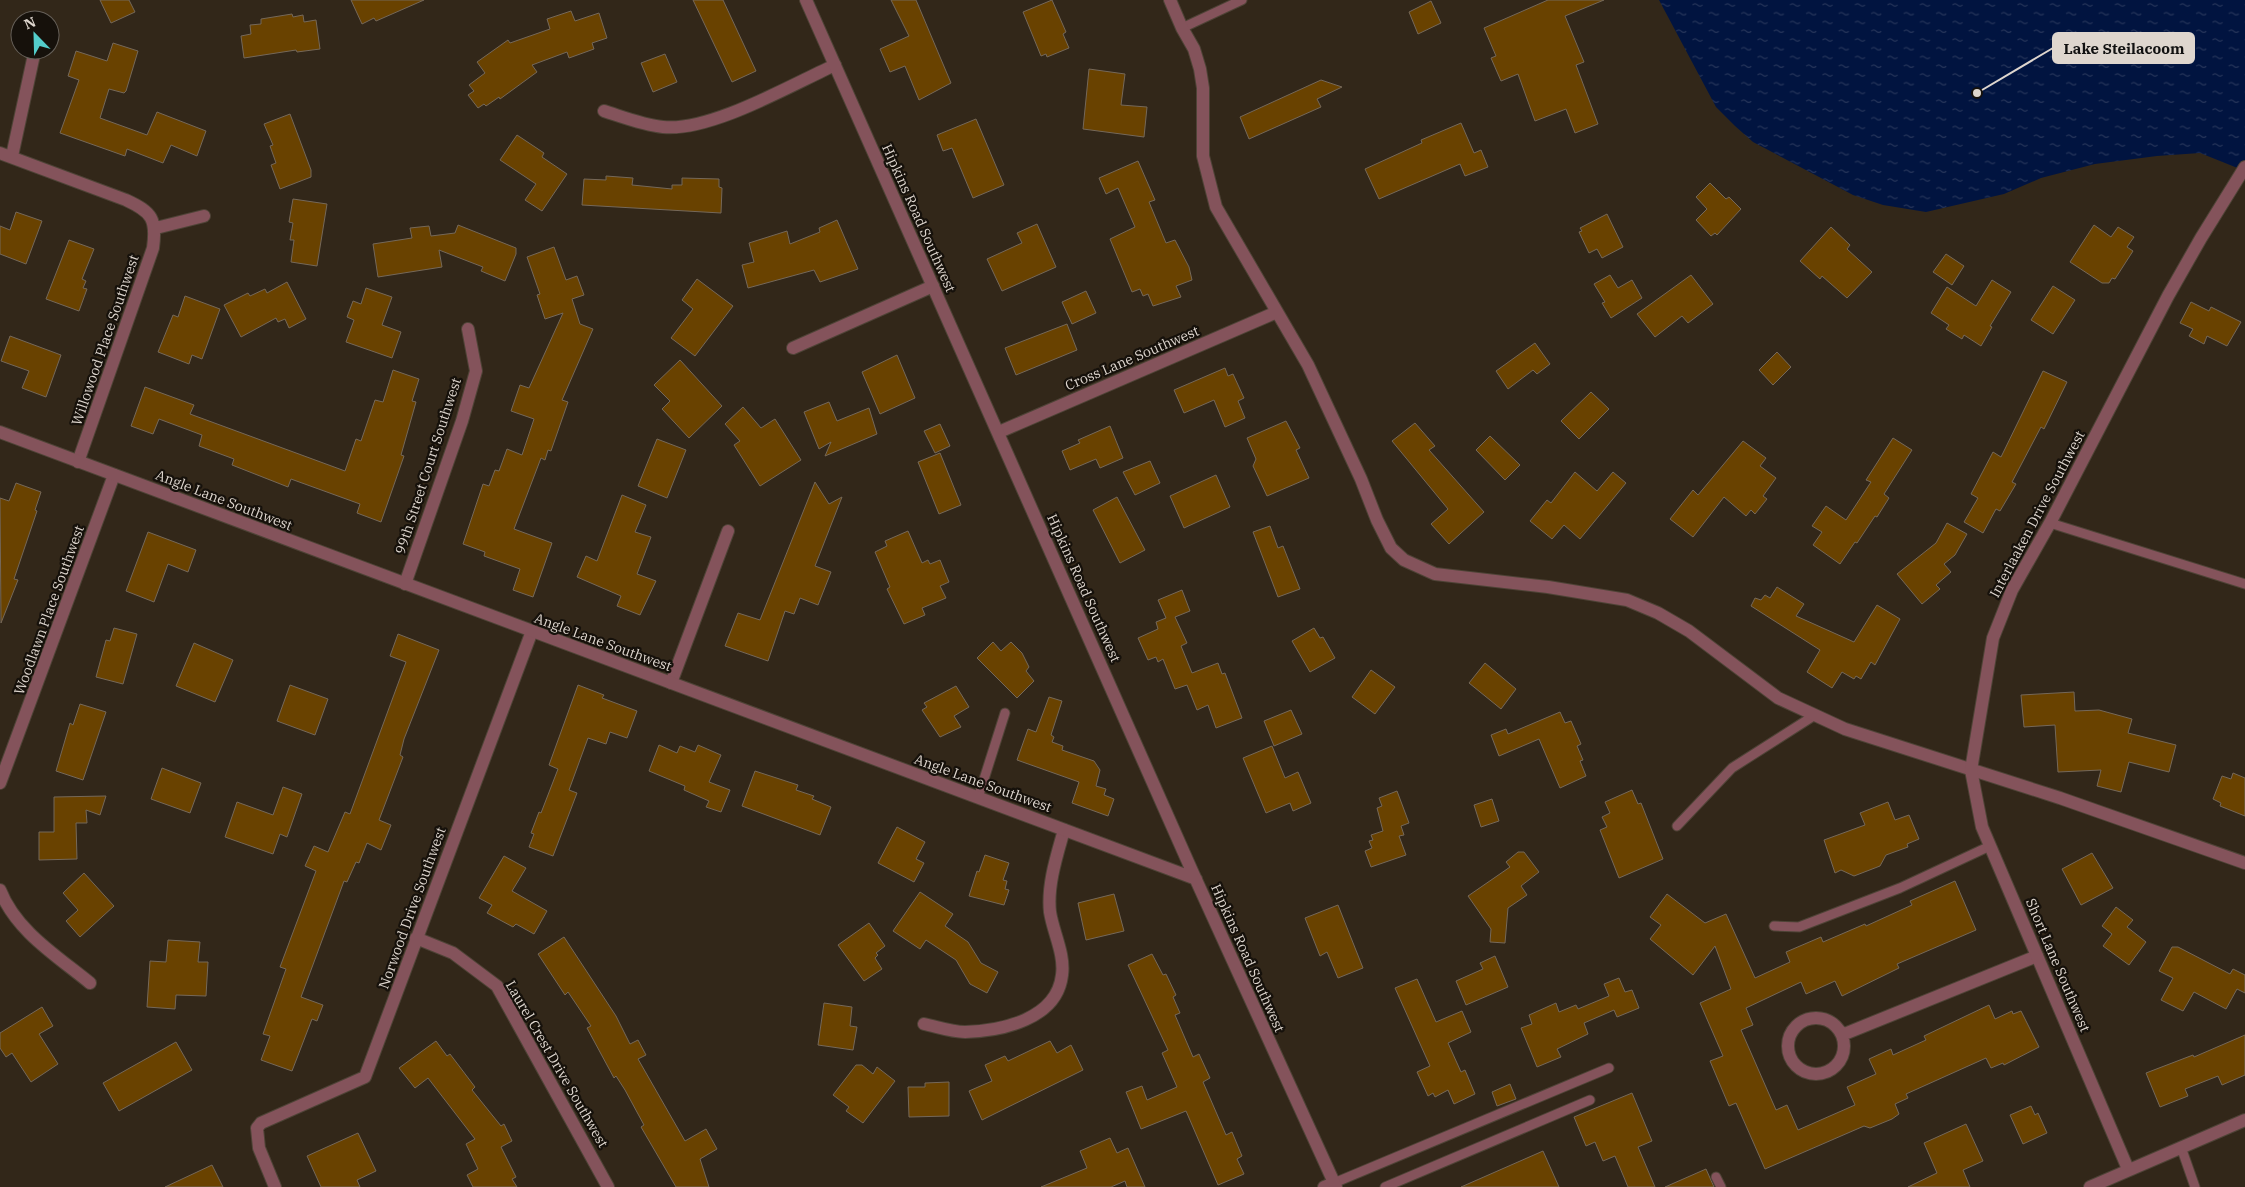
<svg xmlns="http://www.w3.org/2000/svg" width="2245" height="1187" font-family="'IBM Plex Serif',serif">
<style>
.water{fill:url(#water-ripples)}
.building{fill:#694200;stroke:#756859}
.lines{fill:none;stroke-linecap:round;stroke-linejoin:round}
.service-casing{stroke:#4e4336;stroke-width:11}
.minor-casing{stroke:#4e4336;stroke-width:14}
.tertiary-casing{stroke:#4e4336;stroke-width:14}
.service{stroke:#84535b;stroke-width:9}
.minor{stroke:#84535b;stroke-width:12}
.tertiary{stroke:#84535b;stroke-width:12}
.labels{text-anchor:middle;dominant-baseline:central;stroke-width:4.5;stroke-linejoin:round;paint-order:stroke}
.street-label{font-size:14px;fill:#ded6ce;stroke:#16110b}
.leader{fill:none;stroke:#ded6ce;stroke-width:2}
.callout-dot{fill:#ded6ce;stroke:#16110b;stroke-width:2}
.callout{fill:#ded6ce;stroke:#ded6ce;stroke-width:2}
.callout-label{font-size:15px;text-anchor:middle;font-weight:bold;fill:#111}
</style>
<defs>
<pattern id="water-ripples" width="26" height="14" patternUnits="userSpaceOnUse" patternTransform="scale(1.25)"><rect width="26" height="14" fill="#011440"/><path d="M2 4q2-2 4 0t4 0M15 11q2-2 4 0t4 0" fill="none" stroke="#26355a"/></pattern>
</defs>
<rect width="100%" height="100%" fill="#322719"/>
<!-- water -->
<path class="water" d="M1659 0H2245V171L2200 153 2157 156 2095 164 2041 178 2004 194 1926 212 1883 205 1853 195 1753 142 1735 126 1716 107Z"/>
<!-- building -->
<path class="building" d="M100 0H129L135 12 111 23Z
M351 0H424L376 21 374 18 362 24Z
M693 0H723L756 71 732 82Z
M891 0H916L951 83 919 100 905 66 890 72 880 49 909 36Z
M1052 0 1066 32 1063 34 1069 48 1047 57 1046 54 1041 56 1023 12Z
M1548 0H1604L1565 16 1584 62 1576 65 1598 124 1575 133 1566 109 1535 121 1518 74 1501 81 1491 58 1496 56 1484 28Z
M1431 1 1441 23 1418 34 1409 12Z
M571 11 575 21 599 13 607 38 592 43 594 49 569 58 567 52 532 65 537 72 500 99 499 97 486 106 484 104 478 108 468 95 474 91 469 85 485 73 477 62 508 40 510 43 550 29 547 19Z
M292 14 293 17 303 15 304 22 316 20 320 49 297 52 296 50 244 58 241 36 251 34 250 25 261 24V19Z
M113 43 138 51 126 91 124 93 109 89 100 118 147 135 157 112 206 131 197 156 171 145 163 163 127 149 125 156 60 133 79 80 68 76 76 51 107 61Z
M665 54 677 82 653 92 641 63Z
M1089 69 1125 74 1121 105 1147 107 1144 137 1083 129Z
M1321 80 1342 87 1317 99 1321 107 1249 139 1240 117Z
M290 114 311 170V177L280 189 271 165 276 163 270 146 273 145 264 124Z
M976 119 1004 185 973 198 952 148 943 151 937 135Z
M1461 123 1474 153 1481 150 1488 167 1465 176 1460 164 1379 199 1365 169 1422 143 1421 140Z
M517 135 544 153 542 157 567 174 542 211 525 200 536 184 500 160Z
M1138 161 1155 200 1149 202 1166 243 1175 240 1189 267 1192 280 1176 286 1181 297 1153 306 1148 294 1143 296 1140 289 1132 292 1110 239 1135 227 1118 188 1106 194 1099 178Z
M606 176 633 178 632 185 672 189V185H682V178L719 179V187L722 188 721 213 582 205 584 179 606 180Z
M1710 183 1726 199 1729 197 1741 209 1717 235 1715 233 1711 236 1696 220 1707 209 1696 197Z
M293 199 327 204 317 266 291 262 294 240H290L293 223 289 222Z
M16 212 42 221 26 264 0 254V226L10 230Z
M1607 214 1623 247 1602 258 1597 249 1589 253 1579 232 1582 231 1580 228Z
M837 220 858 269 820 282 814 270 748 288 742 265 754 262 749 243 787 231 790 244 820 232 819 228Z
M1037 224 1056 267 1002 291 987 259 1022 243 1017 233Z
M458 225 516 248V254L505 281 481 271 483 267 439 250 442 267 378 277 373 244 412 238 410 228 429 226 431 236 455 233Z
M2094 225 2111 237 2118 227 2134 237 2127 247 2133 251 2115 279 2112 278 2109 283H2102L2070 262Z
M1831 227 1850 245 1847 249 1872 272 1847 298 1822 276 1820 279 1800 261Z
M69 240 94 249 82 279 86 281 83 288 87 289 79 311 46 299Z
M554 247 566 280 577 276 584 295 572 299 580 324 593 329 562 400 568 402 551 451 548 450 545 460 541 458 514 529 552 543 533 597 513 590 520 569 484 556 485 552 463 544 483 484 489 486 495 470 499 471 507 449 522 455 534 419 511 411 520 385 529 388 563 313 545 319 537 295 540 294 527 257Z
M1946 254 1964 266 1952 285 1933 272Z
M1610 275 1618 288 1632 280 1642 298 1611 318 1602 303 1605 302 1594 284Z
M1691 275 1713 304 1688 323 1682 316 1655 337 1637 314Z
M697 279 733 306 695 356 671 338 693 309 682 300Z
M1992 280 2011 292 1990 326 1992 327 1981 346 1964 335 1962 339 1946 329 1949 325 1931 313 1947 287 1976 306Z
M287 282 306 319 289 328 285 319 278 322 276 318 241 337 224 305 248 293 250 296 265 289 267 293Z
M2053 286 2075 300 2053 334 2031 320Z
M366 288 392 297 382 325 401 332 392 358 346 342 354 320 347 317 353 301 361 304Z
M1086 291 1096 313 1072 324 1062 302Z
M185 296 220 309 202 359 192 355 189 364 158 352 173 315 178 317Z
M2191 302 2209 311 2211 307 2241 322 2227 346 2207 336 2204 344 2189 336 2193 329 2180 323Z
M1067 324 1077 350 1016 375 1005 348Z
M10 336 61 355 46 397 22 388 29 371 1 361Z
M1535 343 1550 364 1537 374 1533 370 1508 389 1496 371Z
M1777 352 1791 367 1773 385 1759 370Z
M897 355 915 398 880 414 862 372Z
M680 360 722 406 689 438 662 409 670 401 654 385Z
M1225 368 1228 376 1233 374 1244 398 1238 401 1245 418 1225 427 1214 400 1184 413 1174 390Z
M393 370 419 379 412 401 416 402 401 455 404 456 381 522 357 513 360 504 291 479 288 487 232 465 234 459 199 446 202 435 159 419 153 434 131 426 145 387 194 405 190 414 345 471 356 439 361 441 375 400 383 402Z
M2043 371 2067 382 2044 429 2041 427 2012 482 2016 484 2000 511 1996 509 1983 533 1964 522 1978 498 1971 494 1993 452 2001 457Z
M1591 392 1609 409 1579 439 1561 421Z
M829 402 837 421 869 408 877 434 825 456 831 442 819 449 804 412Z
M743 407 761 428 775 419 801 460 760 486 734 445 740 441 725 424Z
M1286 421 1300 448 1296 450 1309 478 1267 496 1253 466 1256 459 1247 438Z
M1415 423 1435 446 1429 450 1484 512 1449 544 1431 524 1448 509 1392 441Z
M940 424 950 446 935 453 924 431Z
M1110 426 1123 458 1100 468 1096 459 1070 470 1062 451 1080 443 1078 440Z
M1490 436 1520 465 1505 480 1476 450Z
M1893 438 1912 450 1884 494 1889 498 1877 517 1875 516 1857 543 1855 542 1840 564 1813 545 1822 532 1812 526 1826 506 1846 520 1871 482 1866 480Z
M657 439 686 450 667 498 638 486Z
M1743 441 1766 458 1760 466 1776 478 1763 496 1767 499 1755 514 1751 510 1746 516 1724 497 1693 537 1670 519 1693 490 1698 495Z
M940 453 961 505 939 514 918 462Z
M1150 461 1160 483 1135 495 1123 472Z
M1575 472 1597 491 1613 472 1626 483 1580 539 1564 525 1552 539 1530 521 1547 500 1551 503Z
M1216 475 1230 507 1184 528 1170 496Z
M815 482 829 504 842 497 815 566 831 572 818 605 800 598 794 614 785 611 768 661 725 646 738 613 760 620Z
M16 483 41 492 35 510 37 511 14 579 18 580 1 623 0 498 9 501Z
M622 495 646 505 635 532 651 537 637 574 656 581 640 615 617 606 621 596 577 577 586 556 597 561Z
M1117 497 1145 550 1120 563 1093 510Z
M1947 523 1967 534 1955 555 1944 564 1951 572 1936 585 1940 589 1922 604 1897 574 1936 543Z
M1270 526 1278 548 1283 546 1300 589 1278 597 1253 532Z
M908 531 922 563 928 560 930 564 940 560 949 582 940 586 946 598 922 608 925 615 904 624 887 589 890 587 875 552 887 546 885 541Z
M148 532 196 550 188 572 168 564 154 602 126 591Z
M1777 587 1804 604 1796 616 1854 642 1877 605 1900 619 1875 665 1871 662 1861 679 1856 676 1854 679 1842 672 1832 688 1807 672 1820 650 1751 606 1755 598 1761 600 1765 595 1770 598Z
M1182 590 1190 611 1175 617 1187 643 1181 646 1192 673 1218 663 1222 674 1225 673 1242 718 1216 728 1208 705 1197 710 1187 685 1175 689 1163 659 1158 662 1156 657 1148 660 1138 638 1158 629 1156 622 1166 618 1158 600Z
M114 628 137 634 123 684 96 677 106 640 110 641Z
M1314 628 1320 638 1323 637 1335 658 1310 672 1292 641Z
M398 634 439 650 404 739 400 755 403 757 379 820 391 825 381 850 367 843 359 863 356 862 347 882 344 881 301 997 323 1005 317 1021 312 1019 292 1071 261 1060 270 1036 263 1034 286 969 280 967 316 871 305 866 314 846 328 852 345 812 350 814 406 662 390 656Z
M993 642 1001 651 1011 642 1022 653 1029 667 1026 671 1034 681 1017 698 977 658Z
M194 643 233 660 215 702 176 686Z
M1485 663 1516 689 1501 709 1469 683Z
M1371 670 1395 687 1375 714 1352 697Z
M290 685 328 699 315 735 277 721Z
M578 685 604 695 602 698 637 711 627 738 610 732 606 744 588 738 569 790 577 793 553 856 529 847 534 834 531 833 539 812 541 813 558 769 549 765Z
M956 686 969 707 954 716 961 727 940 737 922 710 927 707 924 703Z
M2074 692 2075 711 2099 710 2132 719 2128 733 2176 745 2169 772 2129 762 2121 792 2097 786 2101 770 2058 772 2055 725 2024 727 2021 695Z
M1049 697 1062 701 1051 735 1054 737 1052 742 1063 746 1062 750 1094 761 1100 770 1096 786 1106 789 1104 795 1114 799 1108 816 1072 803 1079 782 1017 760 1028 729 1036 732Z
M80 704 106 712 83 780 56 771 70 723 73 725Z
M1291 710 1302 734 1274 746 1264 721Z
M1560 712 1565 723 1571 721 1581 744 1577 746 1583 760 1580 761 1586 776 1560 788 1539 739 1499 756 1491 735 1506 729 1508 734Z
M659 745 677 753 680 746 695 752 698 745 721 755 709 782 730 790 721 812 706 807 709 801 684 790 685 786 649 771Z
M1272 746 1285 778 1298 772 1311 803 1293 811 1290 803 1266 813 1243 758Z
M162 768 201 783 190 813 151 799Z
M755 771 798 785 796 790 814 796 812 799 831 807 820 835 742 806Z
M2233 773 2245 778V816L2220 806 2221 803 2213 799 2222 776 2231 779Z
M283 787 302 794 287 837 280 834 273 854 225 837 237 802 273 815Z
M1632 790 1638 804 1641 803 1663 859 1619 878 1600 830 1607 827 1602 817 1610 813 1605 802Z
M1397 791 1409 823 1401 826 1404 835 1399 836 1406 855 1371 867 1365 851 1372 848 1369 841 1373 840 1371 835 1383 831 1377 808 1382 806 1379 798Z
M106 796 100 815 86 810 87 823H76L77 859 39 860V832H54V797Z
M1492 799 1499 821 1481 827 1474 805Z
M1888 802 1895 820 1909 815 1919 839 1907 844 1908 847 1886 855 1880 866 1854 876 1841 870 1835 873 1824 840 1865 825 1860 813Z
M897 827 925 842 916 859 924 863 914 882 878 863Z
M1518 852H1524L1539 872 1521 886 1527 895 1508 908 1505 943 1490 942 1491 929 1468 896 1510 867 1506 862Z
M2092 853 2113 888 2081 905 2062 869Z
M985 855 1009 863 1003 880 1007 881 1005 889 1009 890 1004 905 969 896 977 871 979 872Z
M504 856 526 868 512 891 547 911 534 934 516 924 513 927 487 913 492 905 479 898Z
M84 873 114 906 80 937 66 921 78 910 63 893Z
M1955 881 1976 930 1897 964 1899 968 1842 996 1835 981 1806 994 1801 982 1746 1008 1753 1025 1741 1030 1776 1110 1787 1105 1798 1130 1855 1105 1847 1087 1876 1074 1869 1059 1891 1049 1893 1055 1926 1040 1924 1036 1989 1005 1995 1019 2012 1011 2013 1014 2021 1011 2039 1047 2004 1065 2003 1063 1991 1068 1986 1058 1906 1094 1908 1098 1895 1104 1899 1114 1892 1119 1870 1128 1864 1126 1765 1169 1736 1103 1729 1106 1710 1061 1723 1056 1700 1003 1731 989 1715 946 1693 975 1650 939 1661 925 1650 917 1667 894 1705 923 1726 914 1755 978 1790 962 1786 952 1821 937 1823 942 1865 924 1866 926 1912 905 1910 901Z
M920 892 953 914 945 926 968 942 981 963 998 972 987 993 970 984 956 960 926 940 920 949 893 931Z
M1114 894 1124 931 1086 940 1078 903Z
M1338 905 1363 968 1338 978 1327 952 1320 956 1305 918Z
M2116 907 2133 920 2127 927 2146 942 2129 965 2103 946 2112 934 2102 926Z
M869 923 885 946 876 953 878 955 875 958 882 969 864 981 838 945Z
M564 937 616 1016 630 1044 638 1040 646 1055 638 1059 685 1141 706 1129 717 1149 700 1159 709 1187H676L641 1127 644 1125 625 1090 616 1076 614 1078 587 1028 591 1026 568 992 565 995 538 954Z
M168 940 200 942 198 962H208L206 996 176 995 175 1009 147 1007 150 961 166 962Z
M2172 947H2178L2230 974 2233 969 2245 975V993L2237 989 2226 1009 2194 992 2183 1011 2161 1000 2173 978 2159 971Z
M1152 954 1163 975 1166 974 1176 995 1173 997 1180 1013 1175 1015 1193 1057 1199 1054 1210 1078 1203 1082 1226 1135 1232 1132 1242 1156 1237 1159 1244 1174 1218 1185 1186 1111 1141 1129 1126 1092 1142 1086 1147 1100 1177 1087 1162 1053 1168 1050 1128 965Z
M1495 956 1508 987 1466 1005 1456 981 1483 969 1480 963Z
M1619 978 1625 992 1632 990 1639 1008 1617 1017 1614 1010 1584 1023 1588 1034 1557 1049 1561 1057 1537 1067 1521 1028 1532 1024 1529 1015 1556 1003 1559 1012 1576 1005 1578 1009 1609 996 1604 984Z
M1417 979 1436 1022 1462 1011 1471 1032 1448 1043 1461 1072 1465 1070 1475 1094 1454 1104 1448 1090 1435 1097 1433 1093 1428 1096 1417 1072 1430 1066 1395 988Z
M824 1003 852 1007 850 1026 857 1027 853 1050 818 1045Z
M42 1007 53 1026 39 1034 58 1064 31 1082 12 1053 6 1057 0 1048V1033Z
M2245 1035V1075L2222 1085 2218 1076 2185 1089 2188 1096 2160 1107 2146 1073 2193 1055 2194 1057Z
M436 1041 447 1056 450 1054 475 1087 472 1090 501 1126 504 1124 512 1141 501 1147 516 1177 512 1179 517 1187H473L467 1175 478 1169 466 1144 475 1139 428 1078 415 1088 399 1068Z
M1050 1041 1057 1053 1071 1045 1083 1070 982 1120 969 1091 992 1081 985 1065 1005 1056 1008 1061Z
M176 1042 192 1070 119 1111 103 1083Z
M856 1065H862L873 1074 877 1067 895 1081 863 1123 846 1111 849 1107 833 1095Z
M949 1082V1116L909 1117 908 1087H925V1083Z
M1510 1084 1516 1099 1497 1106 1492 1092Z
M1632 1093 1652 1141 1638 1147 1655 1187H1628L1615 1156 1603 1161 1595 1142 1586 1146 1574 1117Z
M2031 1106 2035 1115 2038 1113 2047 1133 2023 1144 2010 1115Z
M1966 1124 1983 1161 1963 1170 1970 1187H1908L1937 1173 1924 1143Z
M358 1133 376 1171 357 1180 360 1187H321L307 1156Z
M1110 1138 1117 1153 1128 1148 1145 1187H1127L1125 1181 1111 1187H1041L1087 1168 1080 1151Z
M1543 1151 1559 1187H1461Z
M212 1165 223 1187H165Z
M1706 1169 1714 1187H1665Z"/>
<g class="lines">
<!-- service casing -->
<g class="service-casing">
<path id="service" d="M1182 28 1242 0
M2050 523 2245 584
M978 798 1005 713
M1677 826 1732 768 1815 715
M1774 926 1799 927 1900 888 1990 846
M2181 1147 2195 1187
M1716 1177 1721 1187
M1334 1183 1609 1068
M1385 1187 1590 1100"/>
</g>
<!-- minor casing -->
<g class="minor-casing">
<path id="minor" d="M1170 0 1182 28 1194 49 1200 69 1203 88V156L1216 207 1308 365 1361 479 1377 520 1391 548 1404 560 1435 574 1548 587 1627 600 1658 613 1689 631 1778 698 1845 729 2060 798 2245 863
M604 111C623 117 643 125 663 127 710 132 791 85 835 65
M0 153 126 200C152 212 157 219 153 248L78 462
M12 156 35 50
M156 228 204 216
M793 348 933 286
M999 432 1277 312
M405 584 462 421 476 371 468 329
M671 683 728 531
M0 783 114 475
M0 890C16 931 57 956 90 983
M416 938 453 953 497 986 608 1187
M1788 1046a28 28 0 1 1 56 0a28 28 0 1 1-56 0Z
M924 1024C938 1027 951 1032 965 1032 1002 1031 1057 1019 1062 975 1065 954 1053 932 1050 912 1047 885 1057 855 1064 830
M1842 1035 2037 956
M275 1187 259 1148 257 1128 261 1123 365 1077 532 631
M1324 1187 1334 1183"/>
</g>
<!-- tertiary casing -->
<g class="tertiary-casing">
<path id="tertiary" d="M806 0 1192 871 1336 1187
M0 432 1196 879
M2128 1169 1982 827 1971 770 1993 638 2012 590 2050 523 2168 296 2201 238 2245 167
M2090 1187 2245 1120"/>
</g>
<!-- service -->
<use href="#service" class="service"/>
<!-- minor -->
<use href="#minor" class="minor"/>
<!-- tertiary -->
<use href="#tertiary" class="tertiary"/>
</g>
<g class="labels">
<!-- street labels -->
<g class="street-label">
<text transform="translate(919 218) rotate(66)">Hipkins Road Southwest</text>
<text transform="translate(105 340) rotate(-71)">Willowood Place Southwest</text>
<text transform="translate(1132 358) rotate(-23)">Cross Lane Southwest</text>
<text transform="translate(428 466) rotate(-72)">99th Street Court Southwest</text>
<text transform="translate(224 500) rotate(21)">Angle Lane Southwest</text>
<text transform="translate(2037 514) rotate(-62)">Interlaaken Drive Southwest</text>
<text transform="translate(1084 588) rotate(66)">Hipkins Road Southwest</text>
<text transform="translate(49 610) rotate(-70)">Woodlawn Place Southwest</text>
<text transform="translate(603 642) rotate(20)">Angle Lane Southwest</text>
<text transform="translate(983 783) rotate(20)">Angle Lane Southwest</text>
<text transform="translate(412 908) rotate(-70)">Norwood Drive Southwest</text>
<text transform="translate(1248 958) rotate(66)">Hipkins Road Southwest</text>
<text transform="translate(2058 965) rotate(67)">Short Lane Southwest</text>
<text transform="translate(557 1064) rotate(60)">Laurel Crest Drive Southwest</text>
</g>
</g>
<!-- callouts -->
<path class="leader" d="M1977 93L2053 48"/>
<circle class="callout-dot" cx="1977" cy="93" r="5"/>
<rect class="callout" x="2053" y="33" width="141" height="30" rx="5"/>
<g class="callout-label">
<text x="2124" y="54">Lake Steilacoom</text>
</g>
<!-- north arrow -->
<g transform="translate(35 35) rotate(337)"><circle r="24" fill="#16110b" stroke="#666059"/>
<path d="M0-4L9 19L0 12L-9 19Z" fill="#53cdcb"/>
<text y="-8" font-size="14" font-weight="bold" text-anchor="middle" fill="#ded6ce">N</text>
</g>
</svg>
